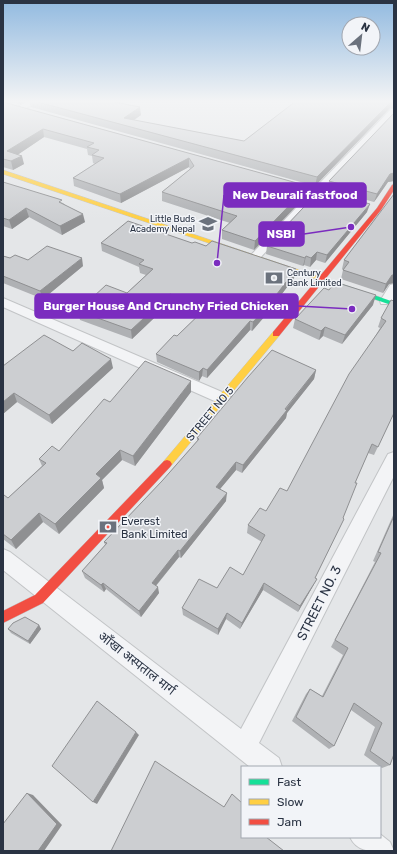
<svg xmlns="http://www.w3.org/2000/svg" width="397" height="854" font-family="Rubik,'Noto Sans Devanagari',sans-serif">
<style>
.lines{fill:none;stroke-linecap:round;stroke-linejoin:round}
.street-casing{stroke:#c2c4c6;stroke-width:2}
.fast-casing{stroke:#c2c4c6;stroke-width:1}
.slow-casing{stroke:#c2c4c6;stroke-width:1}
.jam-casing{stroke:#c2c4c6;stroke-width:1}
.street{fill:#f3f4f6;fill-rule:evenodd}
.fast{fill:#16e098;fill-rule:evenodd}
.slow{fill:#ffcf43;fill-rule:evenodd}
.jam{fill:#f24e42;fill-rule:evenodd}
.wall{fill:#afb1b4}
.shaded-wall{fill:#8f9092}
.building{fill:#ccced1;stroke:#8f9092}
.labels{text-anchor:middle;dominant-baseline:central;stroke-width:3;stroke-linejoin:round;paint-order:stroke}
.far-poi-label{font-size:9px;fill:#2a3343;stroke:#f2f4f8;text-anchor:end}
.street-label{font-size:11px;fill:#2a3343;stroke:#f2f4f8}
.poi-label{font-size:11px;fill:#2a3343;stroke:#f2f4f8;text-anchor:start}
.near-street-label{font-size:13px;fill:#2a3343;stroke:#f2f4f8}
.leader{fill:none;stroke:#7b2cbf;stroke-width:1.5}
.callout-dot{fill:#7b2cbf;stroke:#f2f4f8;stroke-width:1.5}
.callout{fill:#7b2cbf;stroke:#7b2cbf;stroke-width:1.5}
.callout-label{font-size:12px;text-anchor:middle;font-weight:bold;fill:#fff}
</style>
<rect width="100%" height="100%" fill="#e4e6e8"/>
<g class="lines">
<!-- street casing -->
<g class="street-casing">
<path id="street" d="M28 101H38L21 111 14 109Z
M391 109H394V116L259 259H251L249 257 251 255Z
M394 284V298L391 304H381L380 301 390 285Z
M3 298 229 395 232 399 229 403 224 405 219 403 3 307Z
M394 452V476L259 743 279 758 282 767H250L3 570V549L10 552 241 729 388 454Z
M380 834 390 842 394 851C374 851 358 854 350 837H380Z"/>
</g>
<!-- fast casing -->
<g class="fast-casing">
<path id="fast" d="M318 276 394 302V306L316 279V277Z"/>
</g>
<!-- slow casing -->
<g class="slow-casing">
<path id="slow" d="M3 170 320 277 321 278 320 279H316L3 174Z
M280 179 349 199 350 200 347 202 278 182 277 181Z
M276 331 279 332V336L170 467 167 468 164 467 162 464 164 461 273 332Z"/>
</g>
<!-- jam casing -->
<g class="jam-casing">
<path id="jam" d="M394 184V190L381 210 279 336H273V332L377 208 392 185Z
M167 460 170 461 172 464 170 467 43 603 3 623V611L35 595 164 461Z"/>
</g>
<!-- street -->
<use href="#street" class="street"/>
<!-- fast -->
<use href="#fast" class="fast"/>
<!-- slow -->
<use href="#slow" class="slow"/>
<!-- jam -->
<use href="#jam" class="jam"/>
</g>
<!-- wall -->
<path class="wall" d="M6 101H26L20 104Z
M29 101H122L118 103 141 115 134 120 244 141 296 101H394V108H390L315 186 31 107Z
M3 102 308 186 307 195 254 250 222 239V230L230 223 162 201V192L190 169 189 167 121 203 74 186 73 178 95 164 93 163 92 156 88 155 87 149 44 137 17 155 24 164 13 170 3 167Z
M394 113V181L388 182 374 202 327 189 329 181Z
M3 182 63 203 85 222 62 235 29 217 12 229 3 226Z
M394 194V283L389 284 383 293 341 279 343 270 342 269 344 260Z
M367 212 325 263 316 260 310 267 304 265 303 266 266 254 267 246Z
M101 243H192L206 246 296 269 294 278 265 316 252 331 250 330 207 378 202 376 199 381 157 362 156 354 177 336 201 313 171 302 132 339 80 320 78 311 127 293 146 275 140 273 139 267 102 251Z
M3 256 10 258 83 266 43 299 3 283Z
M394 301V413L374 455 368 453 355 483 343 518 340 527 315 578 313 586 298 612 263 590 240 629 226 619 218 635 183 615 182 608 243 575 262 542 247 533 248 525 266 511 287 491 380 328 378 327 381 318Z
M373 305 342 344 323 336 319 340 293 328 295 319Z
M73 351 113 368 52 424 17 402 3 414V366Z
M316 370 314 379 287 413 286 418 242 473 236 470 220 489 226 501 181 558 179 557 156 586 159 593 141 617 106 589 104 592 85 578 82 571 105 545 104 542 162 481 197 441V438Z
M191 392 135 466 122 460 102 480 104 488 59 534 43 522 16 549 3 539V496L8 498 42 466 39 459 59 451 110 402Z
M394 513V754L390 765 382 768 364 755 375 727 351 710 334 746 329 749 292 721 306 694 310 689 322 696 343 655 331 647 375 562 373 561Z
M39 625 41 629 30 644 11 633 8 629Z"/>
<!-- shaded-wall -->
<path class="shaded-wall" d="M19 101H26L20 104Z
M109 101H122L110 109Z
M392 101 390 108 315 186 317 177Z
M140 107 141 115 125 126 124 118Z
M43 129 44 137 10 160 7 151Z
M22 156 24 164 13 170 11 161Z
M189 158V167L121 203 120 194Z
M394 173V181L388 182 374 202 377 194 390 174Z
M308 186 307 195 254 250 255 241Z
M370 204 367 212 325 263 327 255Z
M26 208 29 217 12 229 9 220Z
M83 214 85 222 62 235 60 226Z
M317 252 316 260 310 267 311 258Z
M306 256 304 265 303 266 305 258Z
M82 258 83 266 43 299 40 291Z
M296 269 294 278 265 316 252 331 253 322Z
M392 275H394V283L389 284 383 293 386 284Z
M170 294 171 302 132 339 131 330Z
M376 295 373 305 342 344 345 335Z
M250 321V330L207 378V370Z
M325 327 323 336 319 340 321 331Z
M111 359 113 368 52 424 49 415Z
M203 368 202 376 199 381V372Z
M316 370 314 379 287 413 286 418 242 473 243 465Z
M191 381V392L135 466 133 456Z
M14 393 17 402 3 414V402Z
M120 450 122 460 102 480 104 488 59 534 55 524 96 474Z
M236 462V470L215 495 216 487Z
M227 493 226 501 181 558 180 551Z
M39 513 43 522 16 549 11 540Z
M178 550 179 557 153 589 152 583Z
M317 579 313 586 298 612 300 606Z
M103 583 106 589 104 592 101 585Z
M264 583 263 590 240 629 242 623Z
M158 587 159 593 141 617 139 611Z
M227 613 226 619 218 635V629Z
M39 625 41 629 30 644 28 641Z
M136 732 139 735 97 804 93 802Z
M27 793 33 795 62 825 44 851H38Z"/>
<!-- building -->
<path class="building" d="M34 101H109L140 107 124 118 244 141 296 101H392L317 177Z
M3 102 308 186 255 241 222 230 237 216 162 192 194 166 189 158 120 194 73 178 104 158 92 155 99 150 87 147 94 143 43 129 7 151 22 156 11 161 3 159Z
M394 113V173L390 174 377 194 329 181Z
M3 182 62 200 59 202 83 214 60 226 26 208 9 220 3 218Z
M320 190 370 204 327 255 317 252 311 258 306 256 305 258 267 246Z
M394 194V275H392L386 284 343 270 349 262 344 260Z
M128 221 192 243 195 242 206 246 212 241 296 269 267 307 253 322 250 321 207 370 203 368 199 372 156 354 174 335 177 336 208 306 170 294 131 330 78 311 106 285 127 293 153 269 139 264 144 260 101 243Z
M47 246 82 258 40 291 3 276V256L10 258 15 255 28 260Z
M335 282 376 295 345 335 325 327 321 331 295 319 324 288 329 290Z
M391 300 394 301V413L378 447 372 444 355 483H357L343 518 344 519 315 578 317 579 300 606 264 583 242 623 227 613 218 629 182 608 199 579 217 588 230 567 243 575 265 535 248 525 260 508 266 511 280 488 287 491 349 374 386 321 381 318Z
M44 335 73 351 82 343 111 359 49 415 14 393 3 402V366Z
M272 350 316 370 285 409 287 410 243 465 236 462 216 487 227 493 180 551 178 550 152 583 158 587 139 611 103 583 101 585 82 571 107 543 104 542 162 481 199 439 197 438 248 377Z
M145 361 191 381 133 456 120 450 96 474 101 478 55 524 39 513 11 540 3 534V496L4 495 8 498 46 463 39 459 52 446 59 451 104 399 110 402Z
M394 516V754L390 765 370 751 382 723 354 703 334 746 296 717 310 689 323 697 348 648 335 640 381 553 378 552Z
M25 617 39 625 28 641 8 629 13 623Z
M97 701 136 732 93 802 52 766Z
M155 761 224 807 232 794 242 803V837H266L284 851H111Z
M27 793 57 824 38 851H3V824Z"/>
<!-- sky -->
<linearGradient id="sky" x2="0" y2="1"><stop stop-color="#92bae0"/><stop offset="0.46" stop-color="#f3f4f5"/><stop offset="1" stop-color="#f3f4f5" stop-opacity="0"/></linearGradient>
<rect width="397" height="220" fill="url(#sky)"/>
<!-- icons -->
<defs>
<g id="school-bare" transform="scale(1.38)"><path d="M0-5L7-2L0 1L-7-2ZM-4 1L0 2.5L4 1V4Q0 6-4 4Z" fill="#6b727d" stroke="#f2f4f8" stroke-width="2.5" paint-order="stroke"/></g>
<g id="bank-bare" transform="scale(1.38)"><path d="M-6-4H6V4H-6ZM0-2.3a2.3 2.3 0 1 0 0 4.6a2.3 2.3 0 1 0 0-4.6Z" fill="#6b727d" stroke="#f2f4f8" stroke-width="2.5" paint-order="stroke"/></g>
</defs>
<g fill-rule="evenodd">
<use href="#school-bare" x="208" y="224"/>
<use href="#bank-bare" x="274" y="278"/>
<use href="#bank-bare" x="108" y="527"/>
</g>
<g class="labels">
<!-- far-poi labels -->
<g class="far-poi-label">
<text x="195" y="219">Little Buds<tspan x="195" dy="10">Academy Nepal</tspan></text>
<text x="287" y="273" text-anchor="start">Century<tspan x="287" dy="10">Bank Limited</tspan></text>
</g>
<!-- street labels -->
<g class="street-label">
<text transform="translate(210 414) rotate(-50)">STREET NO 5</text>
</g>
<!-- poi labels -->
<g class="poi-label">
<text x="121" y="521">Everest<tspan x="121" dy="13">Bank Limited</tspan></text>
</g>
<!-- near-street labels -->
<g class="near-street-label">
<text transform="translate(319 603) rotate(-63)">STREET NO. 3</text>
<text transform="translate(137 663) rotate(38)">आँखा अस्पताल मार्ग</text>
</g>
</g>
<!-- callouts -->
<path class="leader" d="M217 263L224 195M351 227L304 234M352 309L298 306"/>
<g class="callout-dot">
<circle cx="217" cy="263" r="4"/>
<circle cx="351" cy="227" r="4"/>
<circle cx="352" cy="309" r="4"/>
</g>
<g class="callout">
<rect x="224" y="183" width="142" height="24" rx="4"/>
<rect x="259" y="222" width="45" height="24" rx="4"/>
<rect x="35" y="294" width="263" height="24" rx="4"/>
</g>
<g class="callout-label">
<text x="295" y="199">New Deurali fastfood</text>
<text x="281" y="238">NSBI</text>
<text x="166" y="310">Burger House And Crunchy Fried Chicken</text>
</g>
<!-- border -->
<rect width="397" height="854" fill="none" stroke="#2a3343" stroke-width="8"/>
<!-- legend -->
<rect x="241" y="766" width="140" height="72" fill="#f2f4f8" stroke="#a2a7b0"/>
<rect x="249" y="779" width="20" height="6" fill="#16e098" stroke="#a2a7b0"/>
<text x="277" y="786" font-size="12" fill="#2a3343">Fast</text>
<rect x="249" y="799" width="20" height="6" fill="#ffcf43" stroke="#a2a7b0"/>
<text x="277" y="806" font-size="12" fill="#2a3343">Slow</text>
<rect x="249" y="819" width="20" height="6" fill="#f24e42" stroke="#a2a7b0"/>
<text x="277" y="826" font-size="12" fill="#2a3343">Jam</text>
<!-- north arrow -->
<g transform="translate(361 36) rotate(28)"><circle r="19" fill="#f2f4f8" stroke="#a2a7b0"/>
<path d="M0-3L7 15L0 10L-7 15Z" fill="#6b727d"/>
<text y="-6" font-size="11" font-weight="bold" text-anchor="middle" fill="#2a3343">N</text>
</g>
</svg>
